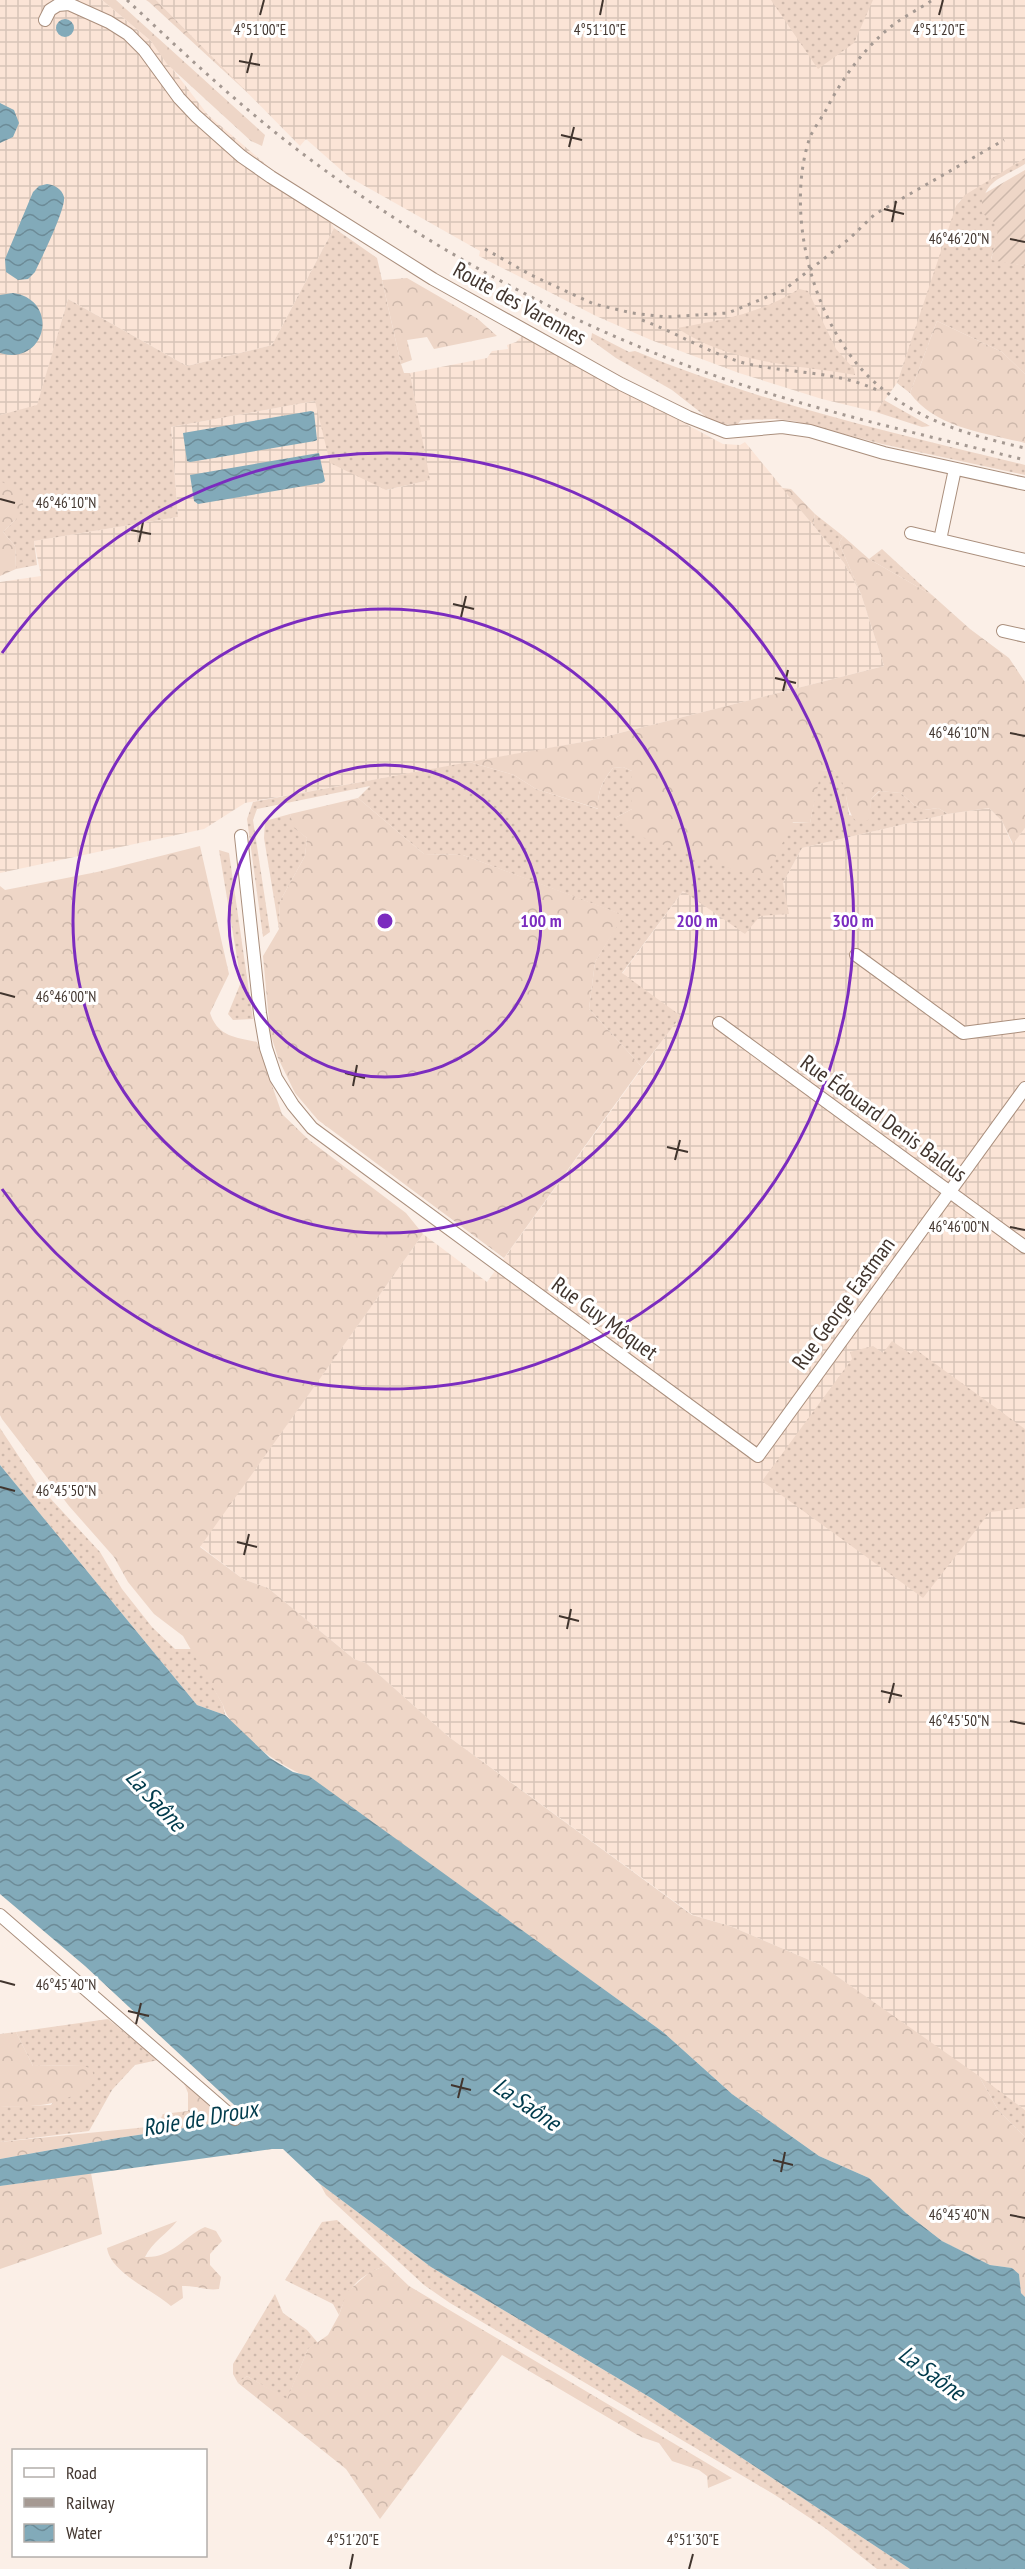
<svg xmlns="http://www.w3.org/2000/svg" width="1025" height="2569" font-family="'PT Sans Narrow',sans-serif">
<style>
.industrial{fill:url(#industrial-grid)}
.grass{fill:url(#grass-dots)}
.forest{fill:url(#forest-crowns)}
.garden{fill:url(#garden-furrows)}
.water{fill:url(#water-waves)}
.lines{fill:none;stroke-linecap:round;stroke-linejoin:round}
.street-casing{stroke:#aa8f7d;stroke-width:14}
.street{stroke:#fff;stroke-width:12}
.rail{stroke:#a59992;stroke-width:3;stroke-dasharray:3 6;stroke-linecap:butt}
.ticks{fill:none;stroke:#41352e;stroke-width:2}
.ring{fill:none;stroke:#7b2cbf;stroke-width:3}
.labels{text-anchor:middle;dominant-baseline:central;stroke-width:6;stroke-linejoin:round;paint-order:stroke}
.street-label{font-size:22px;fill:#41352e;stroke:#fff}
.water-label{font-size:24px;font-style:italic;fill:#003b4c;stroke:#fff}
.ticks-label{font-size:15px;text-anchor:middle;fill:#41352e;stroke:#fff;stroke-width:6;stroke-linejoin:round;paint-order:stroke}
.centre{fill:#7b2cbf;stroke:#fff;stroke-width:3}
.ring-label{font-size:18px;text-anchor:middle;font-weight:bold;fill:#7b2cbf;stroke:#fff;stroke-width:6;stroke-linejoin:round;paint-order:stroke}
</style>
<defs>
<pattern id="industrial-grid" width="8" height="8" patternUnits="userSpaceOnUse" patternTransform="scale(1.5)"><rect width="8" height="8" fill="#fbe4d6"/><path d="M0 4h8M4 0v8" fill="none" stroke="#d8c4b8"/></pattern>
<pattern id="grass-dots" width="8" height="8" patternUnits="userSpaceOnUse" patternTransform="scale(1.5)"><rect width="8" height="8" fill="#eed6c7"/><path d="M2 2h.1M6 6h.1" fill="none" stroke="#cdb8ab" stroke-width="1.8" stroke-linecap="round"/></pattern>
<pattern id="forest-crowns" width="20" height="18" patternUnits="userSpaceOnUse" patternTransform="scale(1.5)"><rect width="20" height="18" fill="#eed6c7"/><path d="M2 6a3 3 0 1 1 6 0M12 15a3 3 0 1 1 6 0" fill="none" stroke="#cdb8ab"/></pattern>
<pattern id="garden-furrows" width="10" height="10" patternUnits="userSpaceOnUse" patternTransform="scale(1.5)"><rect width="10" height="10" fill="#eed6c7"/><path d="M-1 1l2-2M0 10L10 0M9 11l2-2" fill="none" stroke="#cdb8ab"/></pattern>
<pattern id="water-waves" width="16" height="10" patternUnits="userSpaceOnUse" patternTransform="scale(1.5)"><rect width="16" height="10" fill="#82aab9"/><path d="M0 5q4-4 8 0t8 0" fill="none" stroke="#6c8b97"/></pattern>
</defs>
<rect width="100%" height="100%" fill="#fbefe7"/>
<!-- industrial -->
<path class="industrial" d="M0 0H102L151 41 208 115 270 168 321 203 334 228 272 345 187 366 68 299 37 406 0 415Z
M156 0H1025V158L959 201 897 383 876 412 822 399 739 373 651 340 596 316 479 256 480 251 349 177 306 139 300 146Z
M522 336 723 444 740 445 745 442 844 563 861 594 884 666 588 741 245 803 204 829 0 873V582L41 576 34 541 178 517 171 427 315 401 387 490 429 480 410 373 487 358 492 351 508 349 507 345 516 342Z
M989 808 1002 821 1012 844 1025 828V2110L821 1965 730 1926 693 1915 449 1737 366 1663 354 1659 268 1588 243 1579 200 1546 423 1234 487 1282 680 1016 622 974 683 891 783 883 802 848 948 814Z"/>
<!-- grass -->
<path class="grass" d="M771 0H873L854 43 818 69Z
M1025 158V164C999 180 983 180 982 212L1000 226 991 259 1025 266V374L1002 352 937 321 910 393 897 383 956 206 965 195Z
M334 228 377 258 401 364 404 373H410L430 480 386 490 330 463 315 401 171 427 178 517 34 541 37 565 16 569 15 546 3 532 16 519 0 481V415L37 405 68 299 187 366 272 345Z
M799 289 808 291 836 349 854 369 855 375C793 364 731 364 677 328 722 320 759 314 799 289Z
M592 333 629 352 635 351C761 403 893 433 1025 465V475L882 444 794 421 775 419 741 420 737 425 714 423 672 390 616 358 591 340Z
M884 400 930 426 922 427 876 412Z
M815 514 843 536 839 543 861 594 844 563 813 525Z
M882 549 932 595 869 559Z
M469 762 514 775 536 789 598 809C597 792 603 780 613 768L623 767 632 771V809L615 818 810 823 820 771 834 770 844 781 849 815 869 819 871 799 880 791 901 793 914 805 925 810 938 808 948 814 802 848 783 883 789 914 760 916 745 934 683 891 622 973 681 1016 642 1067 589 1009 595 962 623 915 463 855 424 854 358 798 370 786 257 809 253 820 270 932 263 937 247 819 253 802Z
M290 814 295 828 307 838 305 856 280 901 279 929 264 838 265 821Z
M219 850 229 853 253 1019 233 1020 228 1014 241 982Z
M892 1341 911 1354 915 1349 1025 1429V1508L990 1512 923 1598 762 1481 852 1359 850 1352 873 1346 883 1353Z
M0 1428 37 1484 100 1552 122 1589 152 1627 175 1649H192L223 1705 225 1715 197 1705 0 1465Z
M108 2019 158 2060 135 2065 112 2090 89 2131 0 2142V2107L51 2105 81 2065 33 2066 16 2032Z
M979 2076 1025 2110V2137L998 2110Z
M320 2184 431 2267 651 2398 910 2569H877L825 2528 775 2495 450 2303 424 2285 326 2195Z
M337 2220 387 2265C358 2276 349 2286 339 2315L333 2304 285 2280 322 2222Z
M275 2294 283 2313 307 2330 318 2343 308 2349 287 2400 247 2376 238 2383 233 2374V2364Z"/>
<!-- forest -->
<path class="forest" d="M102 0H116L265 135 262 146 251 141 167 64 151 41Z
M146 0H156L249 94 149 2Z
M407 278 478 319 497 336 434 349 427 337 407 340 412 360 401 364 382 280Z
M937 321 1002 352 1025 374V443C985 433 936 428 910 393Z
M0 481 20 491 23 505 16 519 3 532 15 546 16 569 0 576Z
M782 488 791 489 815 514 813 525Z
M843 536 869 559 932 595 970 629 1009 658 1025 682V828L1013 844 1002 821 989 808 948 814 938 808 924 810 914 805 901 793 879 791 871 799 870 819 859 824C840 807 853 791 834 770L821 771 810 823 793 822 764 880 639 836 615 818 632 809V771L623 767 613 768C603 780 596 793 599 809L536 789 514 775 469 762 588 741 884 666 861 594 839 543Z
M358 798 424 854 463 855 624 915 595 962 589 1009 642 1067 504 1258 318 1120 295 1093 278 1058 270 1032 263 956 279 929 280 901 305 856 307 838 294 828 290 814Z
M200 846 229 974 210 1013C218 1037 235 1037 257 1042L282 1114 309 1140 406 1213 423 1234 200 1547 243 1579 268 1588 354 1659 366 1663 449 1737 692 1915 730 1926 821 1965 979 2076 998 2110 1025 2137V2297L1021 2293 1019 2274 1012 2268 990 2265 942 2241 906 2213 869 2178 819 2156 732 2094 663 2032 309 1777C284 1769 228 1731 223 1705L183 1636 154 1614 128 1582 114 1557 69 1506 2 1419 0 1415V886L5 890 97 872Z
M16 2032 33 2066 81 2065 92 2069 95 2082C60 2107 41 2106 0 2107V2034Z
M184 2083 231 2121 118 2138 0 2159V2142L157 2126 163 2114 188 2111V2093Z
M91 2173 102 2234 0 2269V2186Z
M177 2221C167 2234 152 2242 145 2257 172 2258 182 2238 205 2227L216 2231 222 2241 210 2254V2265L221 2277 219 2289C205 2291 196 2285 182 2286L183 2298 171 2306C151 2289 111 2273 107 2248Z
M387 2265 409 2286 732 2478 708 2488 707 2476 699 2470 672 2461 659 2443 641 2437 502 2355 380 2519 346 2469 238 2383 247 2376 287 2399 308 2349 328 2335 339 2315 347 2292 370 2272Z"/>
<!-- garden -->
<path class="garden" d="M1025 170V266L991 260 999 226 982 213V195Z"/>
<!-- water -->
<path class="water" d="M56 28a9 9 0 1 1 18 0a9 9 0 1 1-18 0Z
M0 103 14 110 19 123 13 137 0 143Z
M47 184C55 185 62 189 64 197 66 209 41 259 35 272L28 279 18 280 6 272 5 259 33 192 39 186Z
M13 293C61 300 46 367 0 353V295Z
M311 411 314 412 317 440 315 441 190 462 187 461 183 433Z
M319 453 325 481 322 483 198 504 194 501 190 475Z
M0 1465 197 1705 225 1715 270 1758 293 1772 309 1776 663 2032 732 2094 819 2156 869 2178 906 2213 942 2241 990 2265 1012 2268 1019 2274 1021 2293 1025 2297V2569H910L651 2398 431 2267 320 2184 283 2149H272L0 2186V2159L118 2138 231 2121 246 2116 85 1966 0 1894Z"/>
<g class="lines">
<!-- street casing -->
<g class="street-casing">
<path id="street" d="M45 20 50 10 58 5 69 4 109 22 128 34 144 50 179 98 196 116 241 156 271 177 433 279 621 384 688 417 726 432 782 427 810 431 884 453 1025 484
M911 533 1025 560
M940 540 955 469
M1003 631 1025 636
M241 836 260 1013 266 1048 276 1078 293 1105 312 1128 758 1456 1025 1088
M856 955 963 1033 1025 1025
M719 1023 1025 1247
M0 1915 235 2119"/>
</g>
<!-- street -->
<use href="#street" class="street"/>
<!-- rail -->
<path class="rail" d="M127 0C177 47 227 94 281 137 403 233 543 312 688 366 798 407 912 432 1025 460
M931 1C919 9 905 16 893 25 865 47 842 78 826 110 821 119 814 128 810 137 784 213 813 323 870 378 914 420 968 435 1025 448
M485 249 531 275 594 304 632 313 666 317 728 313 784 290 849 239 875 214 1004 140
M642 320C677 333 709 353 744 363 789 374 836 370 879 391"/>
</g>
<!-- ticks -->
<path class="ticks" d="M260 15 264 0M600 15 603 0M939 15 943 0M239 61 260 65M247 73 252 53M561 135 582 140M569 147 574 127M884 209 904 214M892 222 896 201M1010 239 1025 242M0 499 15 503M131 530 151 534M139 542 143 522M453 604 474 609M461 617 466 596M775 678 796 683M783 691 788 670M1010 733 1025 736M0 993 15 997M345 1073 365 1078M353 1086 357 1065M667 1147 688 1152M675 1160 680 1140M1010 1227 1025 1230M0 1487 15 1491M237 1542 257 1547M244 1555 249 1534M559 1616 579 1621M567 1629 571 1609M881 1691 902 1696M889 1703 894 1683M1010 1721 1025 1724M0 1981 15 1985M128 2011 149 2016M136 2024 141 2003M451 2085 471 2090M458 2098 463 2078M773 2160 793 2165M781 2172 785 2152M1010 2215 1025 2218M350 2569 353 2554M689 2569 693 2554"/>
<!-- distance rings -->
<g class="ring">
<circle cx="385" cy="921" r="156"/>
<circle cx="385" cy="921" r="312"/>
<path d="M2 653A468 468 0 1 1 2 1189"/>
</g>
<g class="labels">
<!-- street labels -->
<g class="street-label">
<text transform="translate(520 303) rotate(29)">Route des Varennes</text>
<text transform="translate(884 1118) rotate(36)">Rue Édouard Denis Baldus</text>
<text transform="translate(843 1303) rotate(-54)">Rue George Eastman</text>
<text transform="translate(605 1318) rotate(36)">Rue Guy Môquet</text>
</g>
<!-- water labels -->
<g class="water-label">
<text transform="translate(156 1800) rotate(47)">La Saône</text>
<text transform="translate(527 2104) rotate(34)">La Saône</text>
<text transform="translate(200 2118) rotate(-10)">Roie de Droux</text>
<text transform="translate(932 2373) rotate(36)">La Saône</text>
</g>
</g>
<g class="ticks-label">
<text x="600" y="35">4°51'10"E</text>
<text x="939" y="35">4°51'20"E</text>
<text x="260" y="35">4°51'00"E</text>
<text x="959" y="244">46°46'20"N</text>
<text x="66" y="508">46°46'10"N</text>
<text x="959" y="738">46°46'10"N</text>
<text x="66" y="1002">46°46'00"N</text>
<text x="959" y="1232">46°46'00"N</text>
<text x="66" y="1496">46°45'50"N</text>
<text x="959" y="1726">46°45'50"N</text>
<text x="66" y="1990">46°45'40"N</text>
<text x="959" y="2220">46°45'40"N</text>
<text x="353" y="2545">4°51'20"E</text>
<text x="693" y="2545">4°51'30"E</text>
</g>
<circle cx="385" cy="921" r="9" class="centre"/>
<g class="ring-label">
<text x="541" y="927">100 m</text>
<text x="697" y="927">200 m</text>
<text x="853" y="927">300 m</text>
</g>
<!-- legend -->
<rect x="12" y="2449" width="195" height="108" fill="#ffffff" stroke="#b3aeab" stroke-width="1.5"/>
<rect x="24" y="2468" width="30" height="9" fill="#ffffff" stroke="#b3aeab" stroke-width="1.5"/>
<text x="66" y="2479" font-size="18" fill="#41352e">Road</text>
<rect x="24" y="2498" width="30" height="9" fill="#a59992" stroke="#b3aeab" stroke-width="1.5"/>
<text x="66" y="2509" font-size="18" fill="#41352e">Railway</text>
<rect x="24" y="2524" width="30" height="18" fill="url(#water-waves)" stroke="#b3aeab" stroke-width="1.5"/>
<text x="66" y="2539" font-size="18" fill="#41352e">Water</text>
</svg>
